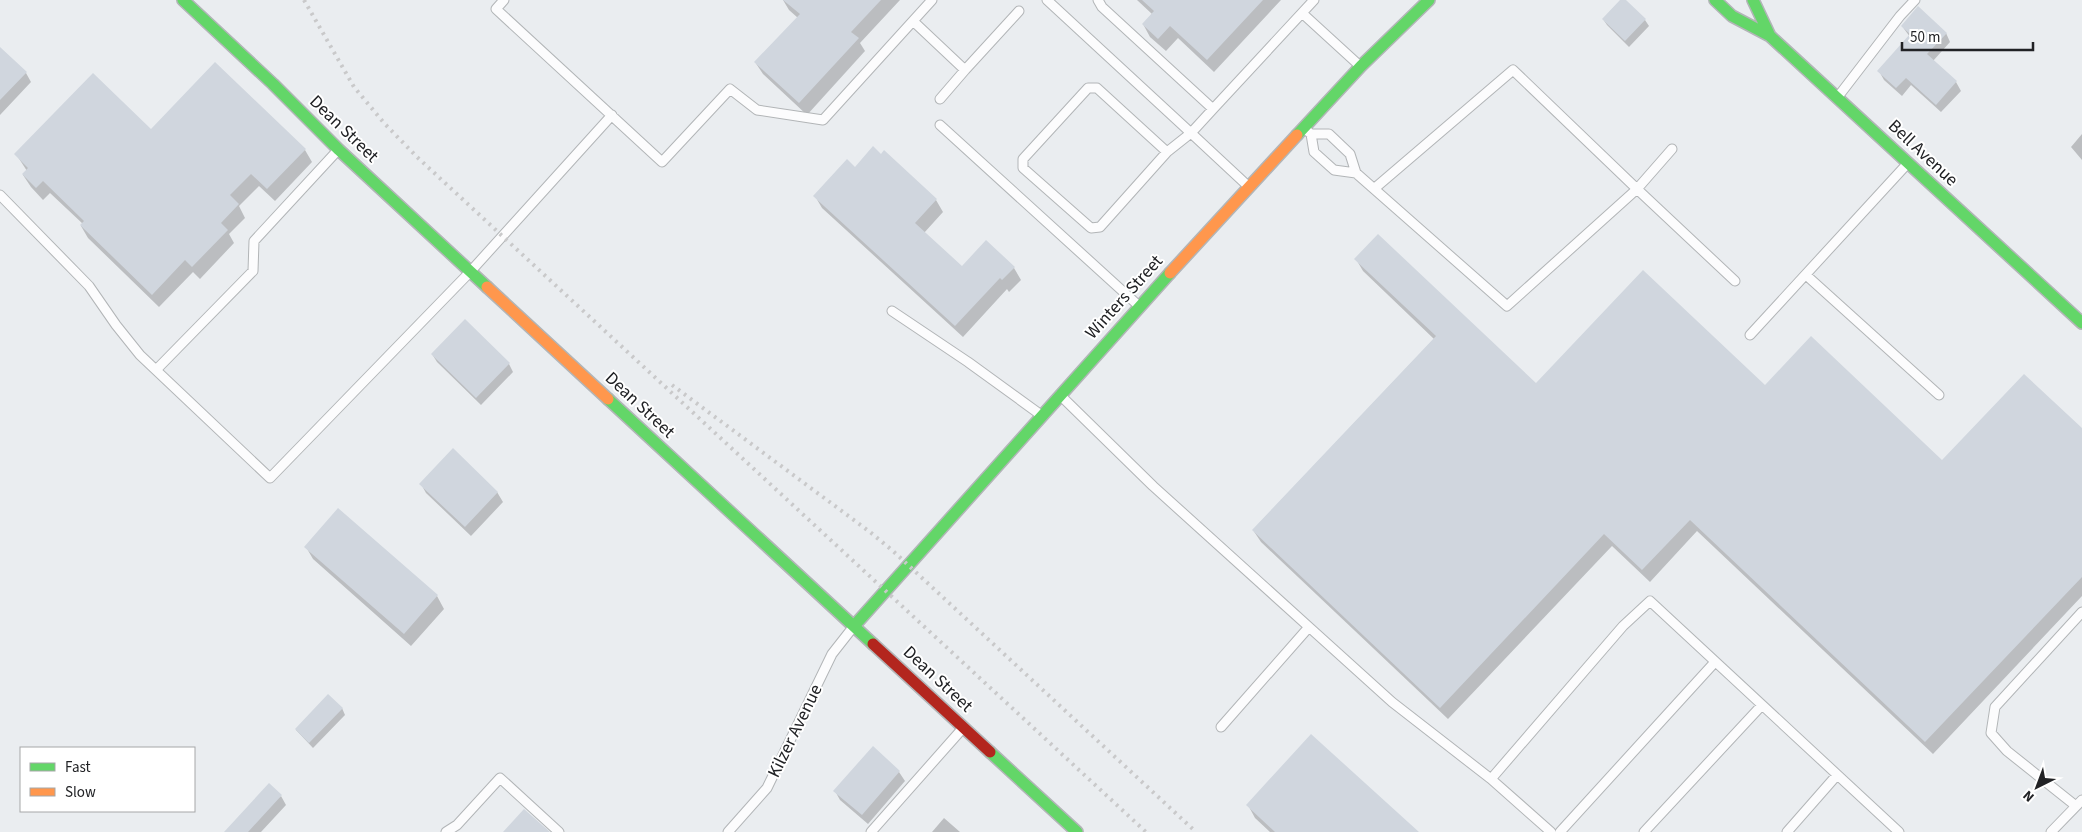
<svg xmlns="http://www.w3.org/2000/svg" width="2082" height="832" font-family="'Source Sans 3',sans-serif">
<style>
.shadow{fill:#0003}
.building{fill:#d0d6de}
.lines{fill:none;stroke-linecap:round;stroke-linejoin:round}
.lane-casing{stroke:#b2b5b7;stroke-width:11}
.fast-casing{stroke:#b2b5b7;stroke-width:14}
.slow-casing{stroke:#b2b5b7;stroke-width:14}
.jam-casing{stroke:#b2b5b7;stroke-width:14}
.lane{stroke:#fcfcfd;stroke-width:9}
.fast{stroke:#63d668;stroke-width:11}
.slow{stroke:#ff974d;stroke-width:11}
.jam{stroke:#b3261e;stroke-width:11}
.rail{stroke:#c9c9ca;stroke-width:4;stroke-dasharray:2.5 5;stroke-linecap:butt}
.labels{text-anchor:middle;dominant-baseline:central;stroke-width:4;stroke-linejoin:round;paint-order:stroke}
.street-label{font-size:18px;fill:#212225;stroke:#fff}
</style>
<rect width="100%" height="100%" fill="#eaedf0"/>
<!-- shadow -->
<path class="shadow" d="M783 0H900L860 43 865 51 807 115 763 74 755 62 798 18 789 10Z
M1137 0H1281L1214 72 1178 38 1166 51 1150 37 1143 24 1152 14Z
M1621 0H1625L1645 20 1649 26 1629 47 1607 25 1603 19Z
M1902 26 1946 33 1950 42 1933 61 1956 82 1961 91 1941 112 1911 85 1902 96 1884 80 1879 71 1910 37Z
M0 48 26 73 31 82 0 115Z
M151 131 305 150 312 162 275 201 259 186 239 206 245 218 229 234 234 243 200 279 193 272 159 307 88 238 81 226 83 224 50 193 43 200 31 187 23 175 27 171 16 154Z
M2082 134V160L2071 147Z
M855 168 936 200 943 212 924 233 962 267 1014 268 1021 280 1009 292 1007 289 963 337 822 208 815 196Z
M1356 259 1536 385 1765 387 1942 462 2082 430V596L1933 754 1697 531 1650 582 1612 546 1448 719 1261 542 1253 530 1434 339 1363 271Z
M432 354 509 364 513 372 481 405 437 362Z
M421 484 497 492 503 502 471 536 426 493Z
M306 547 437 596 444 609 411 646 313 559Z
M342 708 345 715 313 748 296 730Z
M873 748 899 772 905 781 868 824 840 800 835 791Z
M281 796 286 805 261 832H226Z
M1248 805 1417 832H1270L1255 818Z
M944 818 960 832H932Z"/>
<!-- building -->
<path class="building" d="M783 0H881L851 32 859 38 799 103 754 62 800 14Z
M1142 0H1263L1207 60 1170 26 1158 39 1142 24 1154 11Z
M1620 0H1626L1646 19 1625 41 1602 19Z
M1918 6 1947 33 1927 54 1957 81 1936 105 1906 78 1896 88 1877 71 1910 34 1901 26Z
M0 47 27 72 0 100Z
M215 62 306 149 267 189 251 174 230 195 239 204 221 223 228 230 192 267 185 260 152 295 80 225 84 221 43 181 36 188 22 174 28 168 14 154 93 73 151 129Z
M873 146 881 154 884 150 937 199 915 223 962 266 986 240 1015 267 1002 280 1000 278 955 326 813 196 847 159 855 167Z
M1378 234 1536 383 1643 270 1765 385 1811 336 1942 460 2024 374 2082 428V577L1925 742 1690 520 1642 570 1604 534 1440 708 1252 530 1436 336 1354 259Z
M465 319 510 363 476 398 431 354Z
M453 448 498 492 465 527 419 484Z
M338 508 438 595 404 634 304 547Z
M328 694 343 708 309 743 295 729Z
M1311 734 1419 832H1275L1246 805Z
M873 746 900 771 862 815 833 791Z
M269 783 282 795 248 832H224Z
M524 809 550 832H503Z"/>
<g class="lines">
<!-- lane casing -->
<g class="lane-casing">
<path id="lane" d="M504 0 496 9 662 162 730 89 757 110 823 120 932 0
M1047 0 1191 133 1167 152 1100 227 1091 228 1023 168V159L1088 88H1097L1167 152
M1098 0 1102 7 1213 109 1314 0
M1302 13 1360 66
M913 21 965 70 1019 11
M1837 98 1900 16 1915 0
M940 99 965 70
M1213 109 1191 133 1249 187
M940 125 1139 306
M1305 129 1311 134 1314 152 1334 170 1356 173 1507 306 1637 189 1672 149
M1311 134H1329L1350 154 1356 173
M1375 188 1513 70 1637 189 1735 281
M0 195 89 286 116 325 140 355 270 478 470 272 612 115
M1806 275 1939 395
M892 311 968 362 1041 415
M1750 335 1908 163
M156 370 253 271 254 241 338 150
M1060 395 1153 486 1309 627 1221 727
M1309 627 1392 702 1491 779
M2076 806 2007 751 1991 733 1995 707 2082 612
M446 832 457 825 500 778 559 832
M728 832 767 788 832 654 854 626
M871 832 963 728
M1551 832 1491 779 1623 626 1650 601 1899 832
M1560 832 1715 662
M1644 832 1762 705
M1787 832 1837 775
M2051 832 2082 800"/>
</g>
<!-- fast casing -->
<g class="fast-casing">
<path id="fast" d="M183 0 273 84 339 150 487 287
M1715 0 1732 16 1770 36
M1753 0 1770 36 2082 323
M1297 135 1361 66 1429 0
M608 399 873 644
M854 626 1170 273
M990 752 1077 832"/>
</g>
<!-- slow casing -->
<g class="slow-casing">
<path id="slow" d="M1170 273 1297 135
M487 287 608 399"/>
</g>
<!-- jam casing -->
<g class="jam-casing">
<path id="jam" d="M873 644 990 752"/>
</g>
<!-- lane -->
<use href="#lane" class="lane"/>
<!-- fast -->
<use href="#fast" class="fast"/>
<!-- slow -->
<use href="#slow" class="slow"/>
<!-- jam -->
<use href="#jam" class="jam"/>
<!-- rail -->
<path class="rail" d="M304 0 354 87 384 123 417 157 1146 832
M672 385 870 532 893 551 1196 832"/>
</g>
<g class="labels">
<!-- street labels -->
<g class="street-label">
<text transform="translate(344 129) rotate(44)">Dean Street</text>
<text transform="translate(1923 153) rotate(43)">Bell Avenue</text>
<text transform="translate(1124 297) rotate(-48)">Winters Street</text>
<text transform="translate(640 405) rotate(43)">Dean Street</text>
<text transform="translate(938 679) rotate(43)">Dean Street</text>
<text transform="translate(795 731) rotate(-64)">Kilzer Avenue</text>
</g>
</g>
<!-- legend -->
<rect x="20" y="747" width="175" height="65" fill="#ffffff" stroke="#a6a7a8"/>
<rect x="30" y="763" width="25" height="8" fill="#63d668" stroke="#a6a7a8"/>
<text x="65" y="772" font-size="15" fill="#212225">Fast</text>
<rect x="30" y="788" width="25" height="8" fill="#ff974d" stroke="#a6a7a8"/>
<text x="65" y="797" font-size="15" fill="#212225">Slow</text>
<!-- north arrow -->
<g transform="translate(2037 787) rotate(222)" stroke="#ffffff" stroke-width="4" paint-order="stroke">
<path d="M0-4L9 19L0 12L-9 19Z" fill="#212225"/>
<text y="-8" font-size="14" font-weight="bold" text-anchor="middle" fill="#212225">N</text>
</g>
<!-- scale -->
<path d="M1902 42v8h131v-8" fill="none" stroke="#212225" stroke-width="2.5"/>
<text x="1910" y="42" font-size="15" fill="#212225" stroke="#ffffff" stroke-width="4" paint-order="stroke">50 m</text>
</svg>
